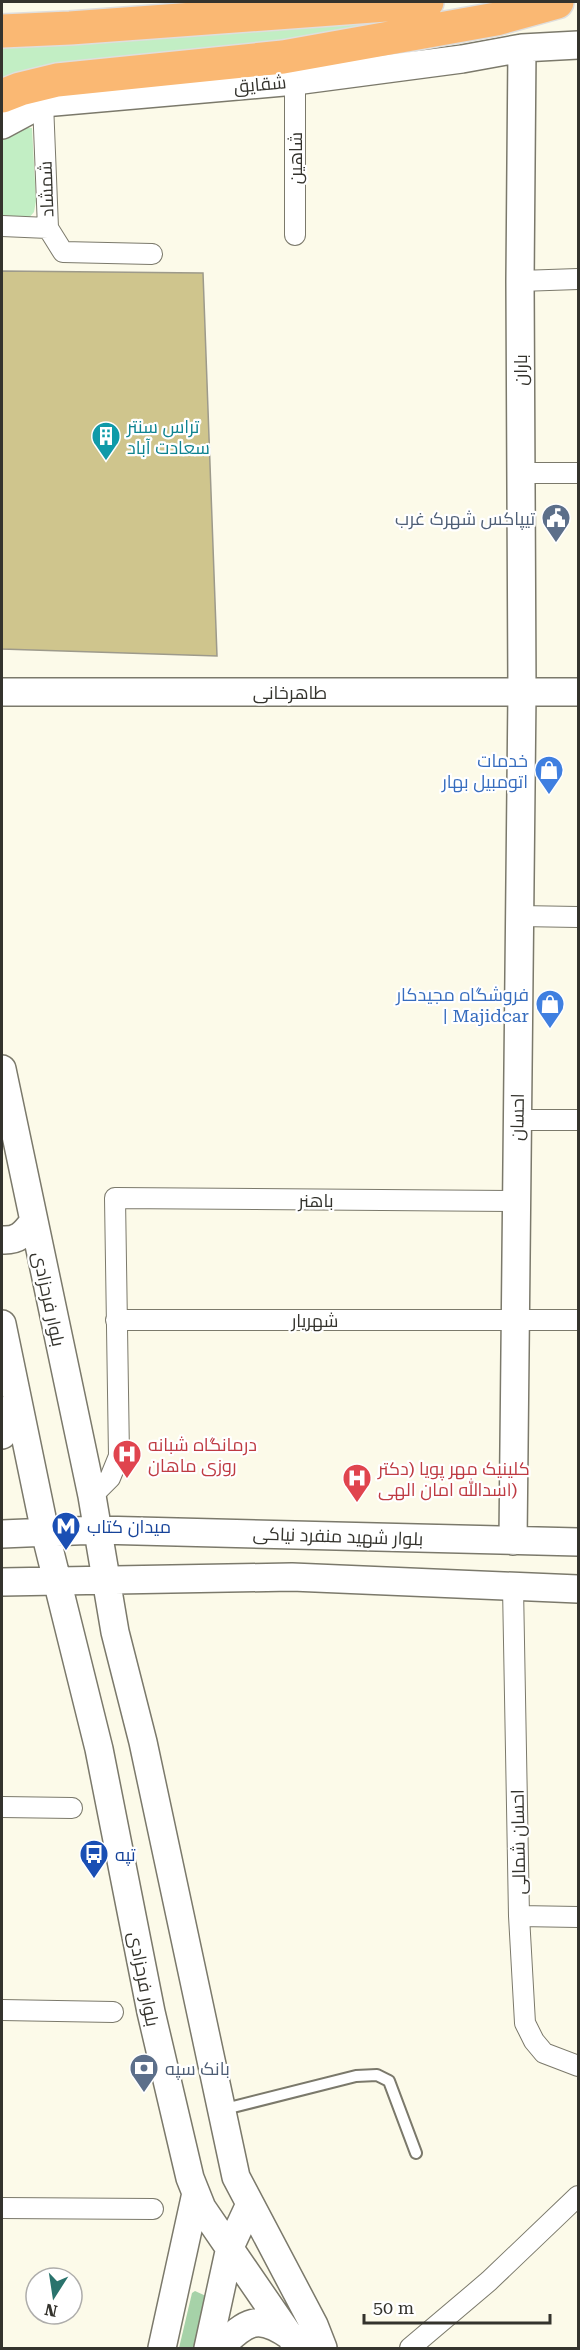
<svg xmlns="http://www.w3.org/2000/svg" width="580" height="2350" font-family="'Roboto Serif',Cairo,serif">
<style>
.green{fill:#c2eec4}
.forest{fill:#a6d2a8}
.building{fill:#cfc58d;stroke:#9d9a8b;stroke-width:1.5}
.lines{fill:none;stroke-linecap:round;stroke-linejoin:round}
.lane-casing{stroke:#7b796b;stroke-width:14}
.street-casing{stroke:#7b796b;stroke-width:22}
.secondary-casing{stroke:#7b796b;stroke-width:30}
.highway-casing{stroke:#dfdedd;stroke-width:36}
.lane{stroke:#fff;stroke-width:10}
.street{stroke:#fff;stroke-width:20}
.secondary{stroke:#fff;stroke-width:27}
.highway{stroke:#fab873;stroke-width:33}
.labels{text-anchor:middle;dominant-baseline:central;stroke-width:4.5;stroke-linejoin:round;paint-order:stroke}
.street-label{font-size:18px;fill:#34332d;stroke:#fff}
.culture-label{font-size:18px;fill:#0d838f;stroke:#fff;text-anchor:start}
.service-label{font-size:18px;fill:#4e5e75;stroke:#fff;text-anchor:end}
.shop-label{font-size:18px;fill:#366cbe;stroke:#fff;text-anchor:end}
.health-label{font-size:18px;fill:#be3a42;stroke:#fff;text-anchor:start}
.transit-label{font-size:18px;fill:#164399;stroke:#fff;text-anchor:start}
</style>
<rect width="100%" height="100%" fill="#fcfae9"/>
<!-- green -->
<path class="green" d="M494 12 2 89V44Z
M19 127 32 128 36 201 34 212 28 219 2 221V134Z"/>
<!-- forest -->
<path class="forest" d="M195 2291 206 2296 195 2348H179L192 2293Z"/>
<!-- building -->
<path class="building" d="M2 271 203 273 217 656 2 649Z"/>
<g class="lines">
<!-- lane casing -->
<g class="lane-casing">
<path id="lane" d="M221 2110 356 2076 377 2075 389 2081 416 2153"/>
</g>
<!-- street casing -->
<g class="street-casing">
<path id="street" d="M295 81V235
M43 103 48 228
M2 226 48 228
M48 228 63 252 152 254
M520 281 578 279
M521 473H578
M519 916 578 917
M517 1120H578
M116 1320H578
M92 1496 110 1478 119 1456 115 1198 516 1201
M513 1587 519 1916 525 2023 534 2041 544 2053 578 2066
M2 1807 72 1808
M519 1916 578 1917
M2 2010 113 2012
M2 2208 153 2209
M410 2348 489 2281 578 2196"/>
</g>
<!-- secondary casing -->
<g class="secondary-casing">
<path id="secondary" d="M2 125 43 103 295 81 462 59 522 48 578 45
M2 692H578
M2 1069 92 1496 115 1632 143 1742 236 2177 314 2325 323 2348
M2 1240C18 1241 24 1234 33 1222
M2 1324 45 1532 99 1749 151 2012 190 2178 202 2208 298 2348
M2 1435 17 1399
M2 1534 98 1530 578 1542
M513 1541 522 692 520 281 522 48
M2 1582 292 1577 578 1589
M162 2348 196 2193
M208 2348 230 2247 250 2204
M219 2348C246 2323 256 2312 290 2336"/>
</g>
<!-- highway casing -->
<g class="highway-casing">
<path id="highway" d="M2 31 70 28 427 2
M2 96 20 89 57 80 283 57 496 19 557 2"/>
</g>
<!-- lane -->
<use href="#lane" class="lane"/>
<!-- street -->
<use href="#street" class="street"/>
<!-- secondary -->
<use href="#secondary" class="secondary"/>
<!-- highway -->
<use href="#highway" class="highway"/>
</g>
<!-- icons -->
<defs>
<g id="building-pin" transform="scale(1.5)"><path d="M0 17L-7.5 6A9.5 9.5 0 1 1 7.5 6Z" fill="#0f9aa8" stroke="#fff"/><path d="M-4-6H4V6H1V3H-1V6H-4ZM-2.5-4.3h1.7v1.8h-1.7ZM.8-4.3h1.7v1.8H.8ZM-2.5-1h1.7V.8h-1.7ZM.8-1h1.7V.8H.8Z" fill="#fff"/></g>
<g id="civic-pin" transform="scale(1.5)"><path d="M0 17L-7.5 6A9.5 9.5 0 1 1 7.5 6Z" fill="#5c6f8a" stroke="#fff"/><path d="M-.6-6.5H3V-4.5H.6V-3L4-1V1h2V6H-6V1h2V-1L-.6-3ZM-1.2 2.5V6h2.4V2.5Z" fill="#fff"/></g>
<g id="shop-pin" transform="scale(1.5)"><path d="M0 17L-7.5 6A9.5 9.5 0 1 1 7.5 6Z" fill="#3f7fe0" stroke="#fff"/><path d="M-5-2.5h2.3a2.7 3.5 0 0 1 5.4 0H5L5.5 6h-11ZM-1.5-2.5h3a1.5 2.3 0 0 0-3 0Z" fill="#fff"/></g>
<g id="hospital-pin" transform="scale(1.5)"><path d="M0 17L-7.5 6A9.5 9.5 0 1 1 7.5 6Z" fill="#e0444e" stroke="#fff"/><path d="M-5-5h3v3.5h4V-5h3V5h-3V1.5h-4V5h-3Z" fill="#fff"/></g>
<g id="metro-pin" transform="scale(1.5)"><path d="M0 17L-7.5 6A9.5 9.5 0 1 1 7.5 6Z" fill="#1a4fb4" stroke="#fff"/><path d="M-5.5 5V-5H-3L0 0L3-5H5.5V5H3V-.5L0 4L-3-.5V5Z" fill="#fff"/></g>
<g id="bus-pin" transform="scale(1.5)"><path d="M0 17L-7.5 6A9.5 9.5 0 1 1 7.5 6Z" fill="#1a4fb4" stroke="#fff"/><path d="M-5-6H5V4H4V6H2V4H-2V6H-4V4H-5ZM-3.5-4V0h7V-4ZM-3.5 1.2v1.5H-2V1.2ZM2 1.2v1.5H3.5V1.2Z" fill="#fff"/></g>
<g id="bank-pin" transform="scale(1.5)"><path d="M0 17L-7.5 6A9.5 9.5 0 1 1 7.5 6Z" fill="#5c6f8a" stroke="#fff"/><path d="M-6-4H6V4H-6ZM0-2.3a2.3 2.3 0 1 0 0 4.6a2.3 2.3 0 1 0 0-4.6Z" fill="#fff"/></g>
</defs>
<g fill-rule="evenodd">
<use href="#building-pin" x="106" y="436"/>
<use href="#civic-pin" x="556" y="518"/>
<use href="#shop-pin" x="549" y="770"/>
<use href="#shop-pin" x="550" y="1004"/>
<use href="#hospital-pin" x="127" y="1454"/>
<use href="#hospital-pin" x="357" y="1478"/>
<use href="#metro-pin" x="66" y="1526"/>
<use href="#bus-pin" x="94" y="1854"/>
<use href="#bank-pin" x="144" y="2068"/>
</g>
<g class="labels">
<!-- street labels -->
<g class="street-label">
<text transform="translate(260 84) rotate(-5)">شقایق</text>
<text transform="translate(295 158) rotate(-90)">شاهین</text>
<text transform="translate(46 189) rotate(-92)">شمشاد</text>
<text transform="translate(520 370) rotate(-90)">باران</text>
<text x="290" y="692">طاهرخانی</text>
<text transform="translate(517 1117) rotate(-89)">احسان</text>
<text x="316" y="1200">باهنر</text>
<text transform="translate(49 1299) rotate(78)">بلوار فرحزادی</text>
<text x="315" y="1320">شهریار</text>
<text transform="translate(338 1536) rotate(2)">بلوار شهید منفرد نیاکی</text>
<text transform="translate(518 1842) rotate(-91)">احسان شمالی</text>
<text transform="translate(144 1979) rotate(79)">بلوار فرحزادی</text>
</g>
<!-- culture labels -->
<g class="culture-label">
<text x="127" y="426">تراس سنتر<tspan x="127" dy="21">سعادت آباد</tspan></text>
</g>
<!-- service labels -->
<g class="service-label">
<text x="535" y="518">تیپاکس شهرک غرب</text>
<text x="165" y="2068" text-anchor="start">بانک سپه</text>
</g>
<!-- shop labels -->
<g class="shop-label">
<text x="528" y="760">خدمات<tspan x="528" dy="21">اتومبیل بهار</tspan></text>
<text x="529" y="994">فروشگاه مجیدکار<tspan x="529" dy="21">| Majidcar</tspan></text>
</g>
<!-- health labels -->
<g class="health-label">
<text x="148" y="1444">درمانگاه شبانه<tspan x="148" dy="21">روزی ماهان</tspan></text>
<text x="378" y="1468">کلینیک مهر پویا (دکتر<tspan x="378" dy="21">اسدالله امان الهی)</tspan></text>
</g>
<!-- transit labels -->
<g class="transit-label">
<text x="87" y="1526">میدان کتاب</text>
<text x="115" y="1854">تپه</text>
</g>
</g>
<!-- border -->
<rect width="580" height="2350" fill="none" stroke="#34332d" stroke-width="6"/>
<!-- north arrow -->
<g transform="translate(54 2296) rotate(192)"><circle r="28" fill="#ffffff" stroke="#aeadab" stroke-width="1.5"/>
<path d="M0-4.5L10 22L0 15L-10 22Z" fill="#2a736d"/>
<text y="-9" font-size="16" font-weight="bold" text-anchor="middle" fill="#34332d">N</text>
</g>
<!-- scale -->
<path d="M364 2314v9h186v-9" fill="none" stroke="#34332d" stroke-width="3"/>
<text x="373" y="2314" font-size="18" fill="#34332d" stroke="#ffffff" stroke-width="4.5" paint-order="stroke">50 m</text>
</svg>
